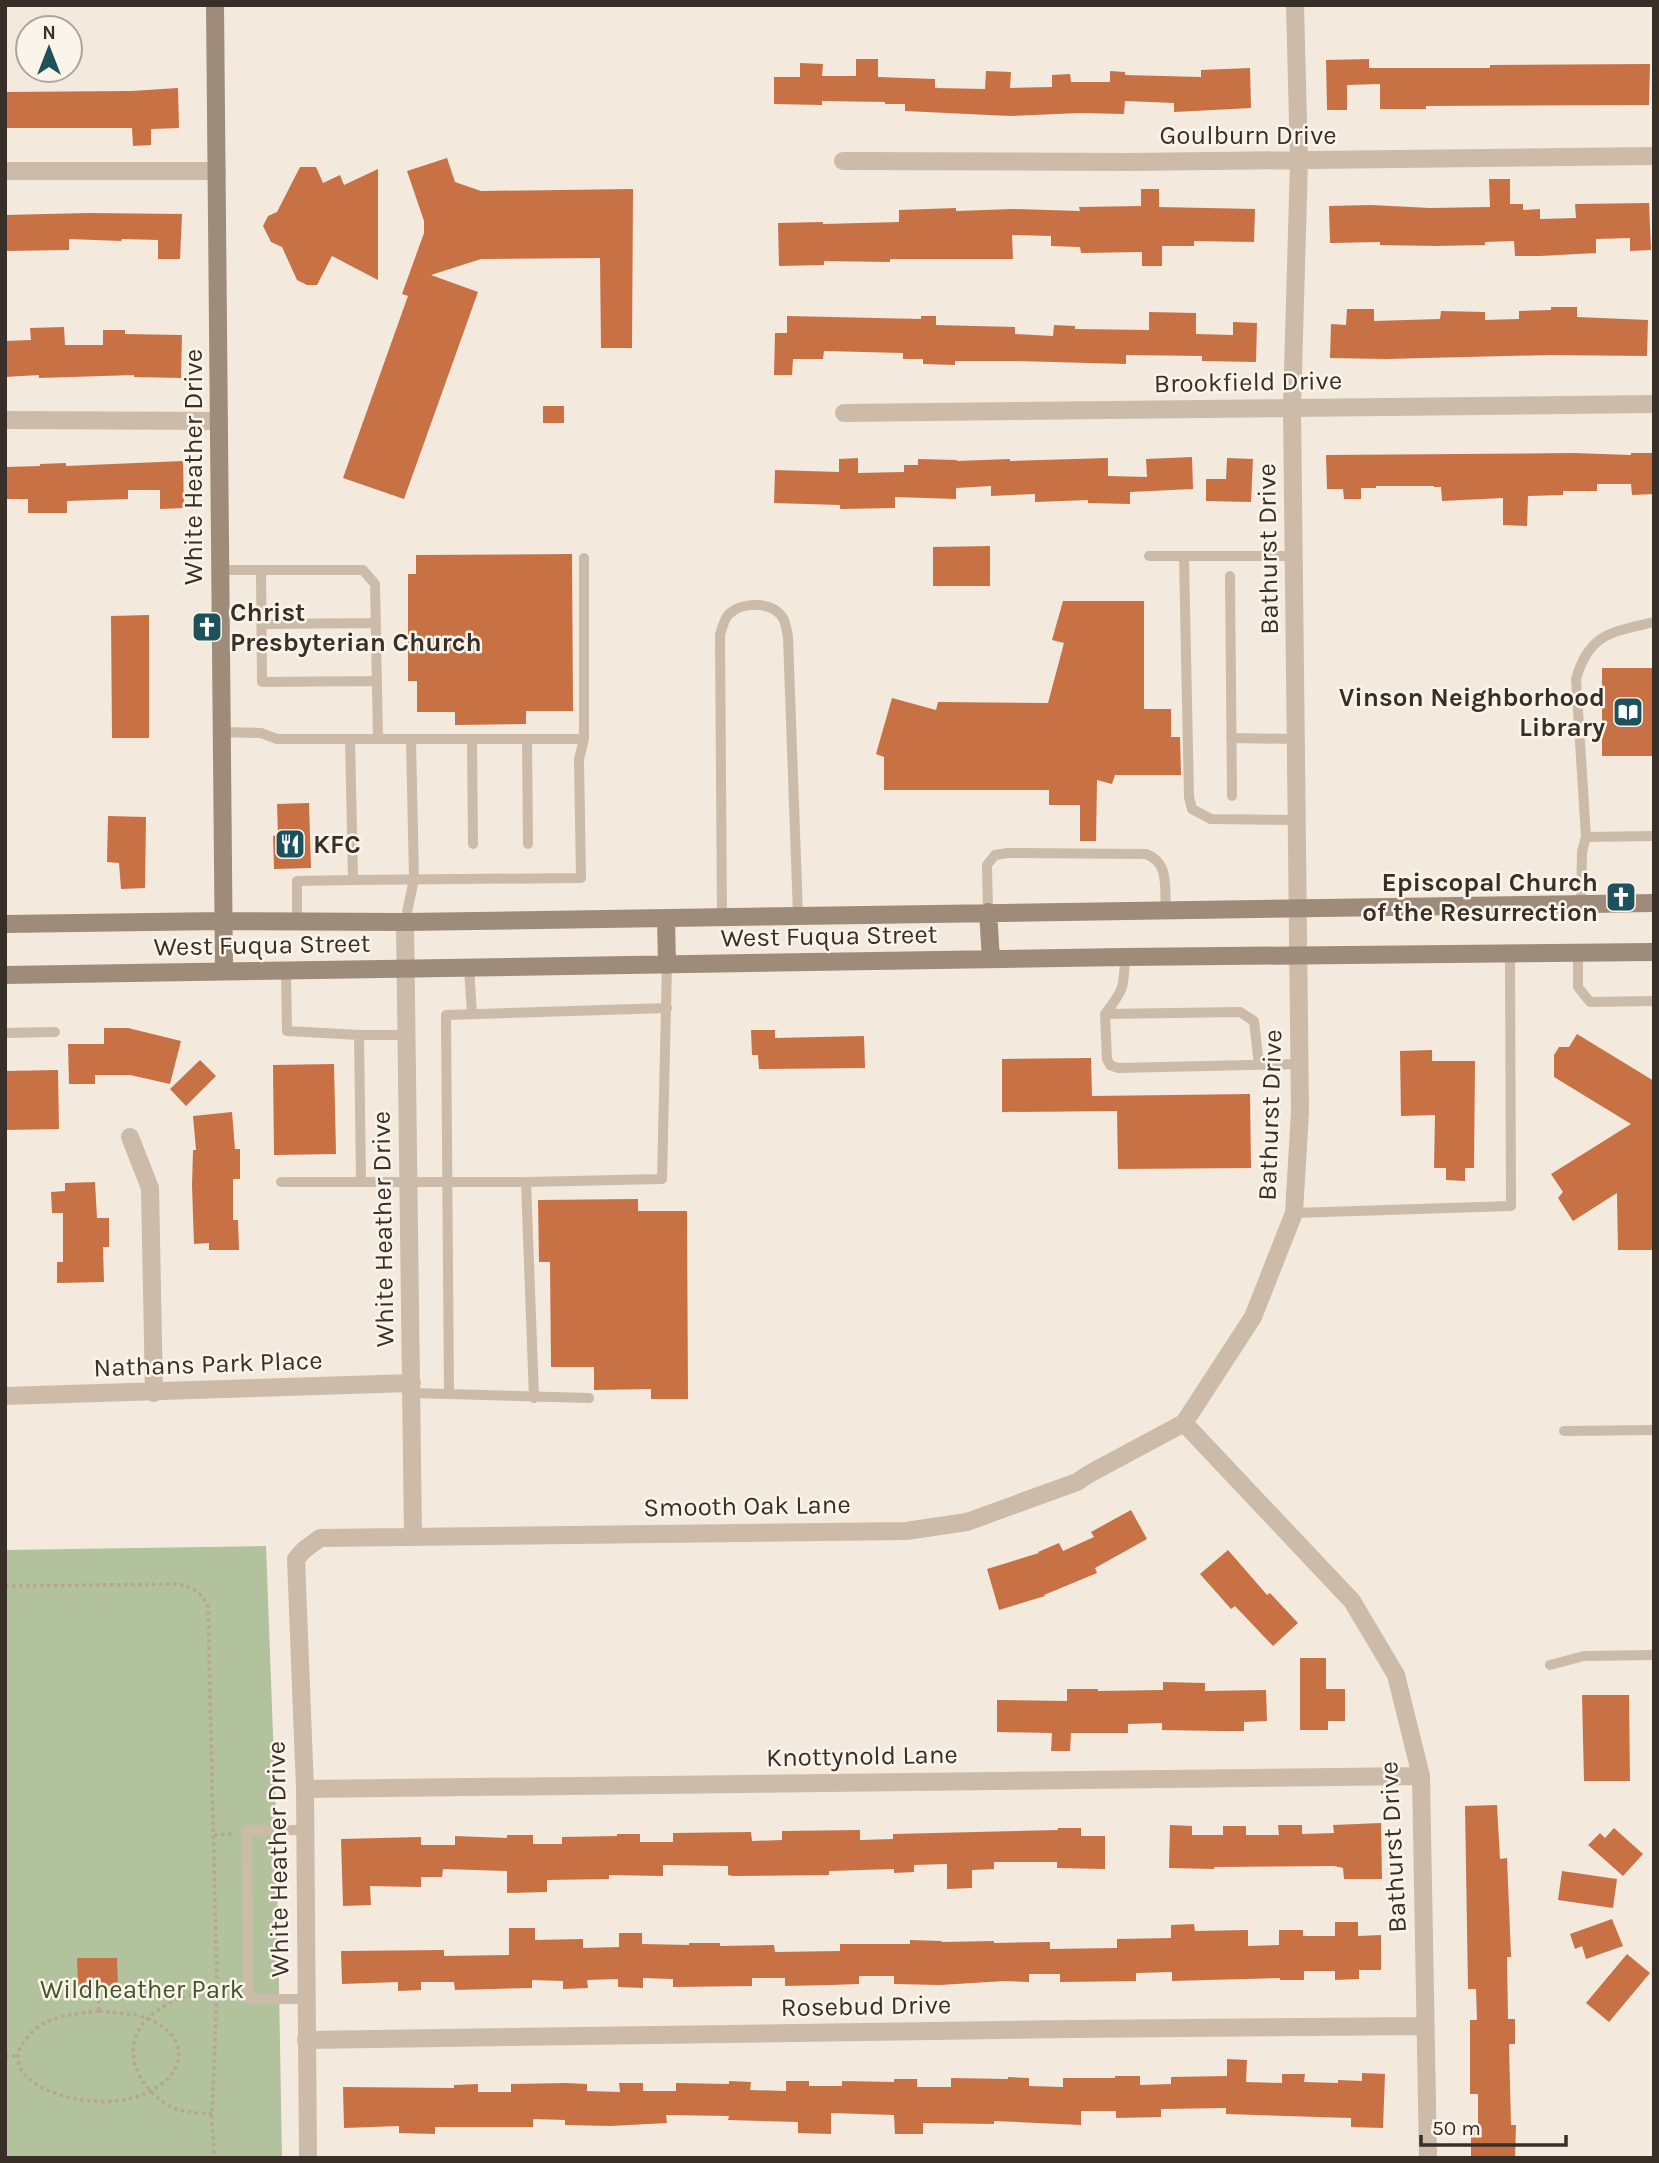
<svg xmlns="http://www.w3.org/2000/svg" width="1659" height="2163" font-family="Karla,sans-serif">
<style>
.green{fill:#b2c29c}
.building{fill:#c87145}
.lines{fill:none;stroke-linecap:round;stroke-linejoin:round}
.path{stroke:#b7a692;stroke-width:3.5;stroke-dasharray:3.5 3.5;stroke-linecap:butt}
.lane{stroke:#cbbba8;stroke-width:10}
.street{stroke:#cbbba8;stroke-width:18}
.secondary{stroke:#9f8b79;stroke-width:18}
.labels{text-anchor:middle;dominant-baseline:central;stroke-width:5;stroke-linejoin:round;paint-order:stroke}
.street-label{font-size:26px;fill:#382f29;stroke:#faf4ea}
.poi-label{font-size:26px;font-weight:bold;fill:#382f29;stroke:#faf4ea;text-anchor:start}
.park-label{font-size:26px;fill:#43572c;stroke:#faf4ea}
</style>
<rect width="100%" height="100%" fill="#f3eadd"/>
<!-- green -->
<path class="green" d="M266 1546 276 1815 282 2158H5V1550Z"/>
<!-- building -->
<path class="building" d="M856 59H878V77L935 79V88L985 89 986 71 1011 72 1010 88 1052 87V75L1070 74 1071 82H1110V71L1125 72V75L1201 77V70L1250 68 1251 108 1174 112V103L1125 101 1124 114 1080 113 1010 116 905 111V104H885V102L822 101V105L774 104V77H800V63L823 64 822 76H856Z
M1369 59V68H1490V65L1650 64 1649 105 1426 106V109H1380V84L1347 85V110H1327L1326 60Z
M178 88 179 128 151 129V145L133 146 132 128H5V92L131 91Z
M447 158 455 182 481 191 633 189 632 348H601L600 258 481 259 431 275 478 292 404 499 343 478 408 296 402 294 424 233V221L407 171Z
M300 167H316L323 183 340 175 344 185 378 169V280L332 256 317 285H307L297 280 282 247 271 242 263 226 268 216 277 212Z
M1489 179H1510V204H1523V210L1540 209V219L1576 218 1575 204 1649 203 1651 250 1630 251V238L1596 239V253L1540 256H1515L1514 241 1485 242V245L1436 246 1380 245V242L1330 243 1329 206 1371 205 1430 208 1490 207Z
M1141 189H1159V207L1255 209 1254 242 1194 241V246H1162V266H1142V252L1081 253 1080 247 1051 246V236L1012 235 1013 259H890V262L824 261V265L779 266 778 223 823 222V224L899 222V210L956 208V211L1012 209 1080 211 1079 207 1141 206Z
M88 213 182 214 180 259H158V240L122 239 121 241 69 239V250L5 251V215Z
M1551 307H1577V317L1648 320 1647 356 1550 355 1385 359 1330 358 1331 324 1346 325 1347 309H1374V321L1440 319 1441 311 1485 312V320L1519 319V311L1551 310Z
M1149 312 1196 313V334L1233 335V322L1257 323 1256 362 1202 361V356L1126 355V364L1014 361H955V365L923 364V359H903V353L824 351 823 359H793L792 375H774L775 333H787V316L921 319V316H936V325L1015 327V334L1053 336 1054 325 1075 326V329L1149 330Z
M64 327 65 345H103V330H125V334L182 335 181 378 134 377V375L39 378V375L5 377V341L31 340 30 328Z
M543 406H564V423H543Z
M1573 453 1631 455V453H1654V494L1632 495 1631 484H1597V491H1563V495L1528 496 1527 526 1503 525V498L1442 501 1441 487H1434V486H1376V488H1361V499H1344L1343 489H1327L1326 455Z
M1192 457 1193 489 1130 492V504L1088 503V500L1035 502V494L991 496V486L956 488V499L895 497V508L840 509V505L774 503 775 470 839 472V459L858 458V473L904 472V465H918V459L957 460V461L1010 459V461L1108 458V476L1147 477 1146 459Z
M1227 458 1253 459 1251 502 1206 501V479H1226Z
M183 461 184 508 160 509V490H128V499L67 501V513H28V499H5V467L40 466V464L66 463V466Z
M990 546V586H933V547Z
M572 554 573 711H526V724L455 725V712H417V681H408V574H416V555Z
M1063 601H1144V709H1171V737H1180L1181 775H1115L1112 784 1097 780 1096 841H1080V805H1049V790H884V757L876 754 892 698 936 710 938 702 1048 703 1064 643 1052 640Z
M149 615V738H112L111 616Z
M1602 668H1654V756H1602Z
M309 803 311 868 274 869 273 836 278 835 277 804Z
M108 816 146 817 145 888 121 889 119 863 107 862Z
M104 1028H128L181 1041 170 1084 130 1075H95V1084H69L68 1044H104Z
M751 1030H775V1038L864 1036 865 1068 759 1069 758 1055H752Z
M1577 1034 1654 1081V1250H1618L1617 1193 1573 1221 1558 1198 1563 1192 1551 1174 1631 1124 1554 1077V1055L1559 1047H1569Z
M1432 1050V1061H1475L1474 1168H1465V1181L1446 1180V1168H1434L1435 1115 1401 1116 1400 1051Z
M1091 1058 1092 1096 1250 1094 1251 1168 1118 1169 1117 1111 1002 1112V1059Z
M200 1060 216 1076 186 1106 170 1089Z
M334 1064 336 1154 274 1155 273 1065Z
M58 1070 59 1129 5 1130V1071Z
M232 1112 235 1149H240V1179H233V1220H238L239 1250H209V1243L194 1244 192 1186 193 1150H196L193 1116Z
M95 1182 97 1218H109V1247H103L104 1282 57 1283V1262H63V1213H52L51 1192 65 1191V1183Z
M638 1199V1211H687L688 1399H651V1389L594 1390V1367H551L550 1262H539L538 1200Z
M1131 1510 1147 1539 1095 1568 1097 1573 1044 1595 1045 1596 999 1610 987 1569 1039 1553 1038 1552 1059 1543 1063 1551 1094 1537 1091 1532Z
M1228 1550 1267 1595 1270 1593 1298 1623 1273 1646 1235 1606 1231 1609 1200 1574Z
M1300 1658H1326V1689H1345V1721H1328V1730H1300Z
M1163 1682 1205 1683V1691L1266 1690 1267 1721 1244 1722V1731H1220L1162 1730V1723L1128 1724V1733H1071L1070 1751H1051L1052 1733 997 1732V1700L1067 1701V1689H1098V1691L1163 1690Z
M1582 1695H1629L1630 1781H1584Z
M1497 1805 1500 1859 1507 1858 1511 1957H1507L1508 2019H1515V2044H1509L1511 2125H1516L1515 2158H1471V2125H1478V2094H1470V2020H1477L1476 1989H1468L1465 1806Z
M1381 1823 1382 1879H1344L1343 1868 1334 1866 1214 1867V1869L1169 1868 1170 1825 1192 1826V1835H1223V1826H1246V1835H1279L1278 1825H1302V1834L1334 1833 1333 1825Z
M1058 1828H1081V1836H1105V1869L1057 1868V1862H994V1869L972 1870V1888L947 1889V1864L914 1865V1872L894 1873V1869L829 1871V1875L733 1876 728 1875V1866L663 1865V1876L609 1875V1879L547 1880V1892L507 1893V1871L443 1869 442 1877H421V1887L370 1886 371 1905 343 1906 341 1839 421 1837V1845H455V1836L507 1838V1835H533V1844H562V1837L617 1836V1834H640V1842H673V1833L751 1832 752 1841 782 1840V1831L860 1830V1840L893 1839V1834L1058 1830Z
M1614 1828 1643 1854 1623 1876 1588 1845 1600 1833 1605 1838Z
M1562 1871 1617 1879 1613 1908 1558 1900Z
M1612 1919 1623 1946 1586 1959 1582 1946 1575 1949 1570 1934Z
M1335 1922H1358V1936L1381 1935V1970H1359V1979L1335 1980V1971H1304V1980H1280V1978L1172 1981V1972L1136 1973V1981L1060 1982V1974H1029V1982L1005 1981 940 1985 894 1984V1976H859V1984L830 1985 785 1986V1978H752V1986L673 1987V1979L643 1978V1988L618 1987V1979L587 1980 588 1988 563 1989V1981L532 1980V1988L455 1990 454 1982H421V1990L398 1991V1982L342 1984 341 1951 444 1950V1956L509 1955V1928H535V1940L583 1939V1948L619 1947V1933H642V1944L689 1945V1943H720V1946L774 1945 775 1952 840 1951V1944H910V1940L942 1941 941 1942 994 1941V1943L1050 1942V1949L1117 1948V1939L1171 1938V1925L1194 1924 1195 1931 1248 1930V1946L1279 1945V1930H1303V1936H1335Z
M1627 1954 1650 1973 1609 2022 1586 2003Z
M77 1958H117L118 1986H78Z
M1227 2059 1247 2060 1246 2082 1282 2083V2074H1305L1304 2082 1338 2083V2080L1362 2081V2073L1385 2074 1383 2128 1351 2127V2118L1226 2114V2108L1161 2109V2117L1116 2118V2111H1081V2125L994 2121V2124L923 2123V2134H895L894 2115 831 2113V2134L798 2133V2122L728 2120 729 2116 666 2115 667 2123 611 2126 565 2125V2120L533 2119V2127H435V2134L399 2133V2126L344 2128 343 2087 454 2088V2085L478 2084V2092H511V2084L566 2083 587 2084V2091L620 2092 619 2083H643V2091H676V2083L729 2084V2081L751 2082 750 2090 786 2091V2081H809V2086H842V2081L894 2082V2079H917V2087H951V2078L1008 2079V2077L1029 2078V2086L1063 2087V2078H1115V2076H1140V2085L1171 2084V2077L1227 2076Z"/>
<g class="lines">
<!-- path -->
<path class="path" d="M5 1586 178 1584C193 1587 202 1593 208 1607L217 1989 212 2114 214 2158
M214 1835 233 1834
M98 1986 99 2011
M99 2011C111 2013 124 2013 136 2015 193 2029 192 2077 139 2096 110 2106 72 2102 45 2089 33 2084 18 2073 18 2058 18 2051 21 2045 26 2039 43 2016 72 2014 99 2011Z
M5 2056H17
M212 2114C200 2113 185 2113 174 2108 141 2094 117 2049 147 2019 167 2000 191 1994 217 1989"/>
<!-- lane -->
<path class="lane" d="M1149 556H1295
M1184 557 1189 797 1192 809 1211 819 1296 820
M219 570H363L375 584 378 739
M261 570 262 682 377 681
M1230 576 1232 796
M261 624 376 623
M221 732 261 733 277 739H584
M1231 738 1296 739
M350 739 353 880 581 878 579 759 584 739V558
M472 739 473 844
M527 739 528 844
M1586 837 1576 679C1589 633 1612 632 1654 622
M1581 904 1582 852 1586 837 1654 836
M988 912 987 865 995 855 1008 853 1146 854C1170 863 1164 887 1166 909
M722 917 720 635C722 628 724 619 729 614 743 601 775 601 784 620 786 625 787 631 788 637L798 915
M297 921V881L353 880
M405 922 414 879 411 740
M1578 952V987L1590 1002 1654 1001
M1125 957C1124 988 1124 989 1105 1014L1107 1059 1110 1065 1118 1068 1300 1064
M469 968 472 1014
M286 971 287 1031 359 1035H407
M1105 1014 1240 1012 1254 1021 1259 1065
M5 1033 55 1032
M359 1035 361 1181
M281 1182H526
M1294 1213 1511 1206 1510 953
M412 1393 589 1398
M449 1394 446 1015 667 1008
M534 1398 526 1182 662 1179 667 965
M1564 1431 1654 1430
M1550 1665 1584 1656 1654 1655
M305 1830H247V1834L248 1999H305"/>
<!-- street -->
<path class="street" d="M843 161 1129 162 1654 156
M5 171H217
M844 413 1654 404
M5 420 219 421
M405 922 413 1536
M130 1137 150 1188 154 1393
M5 1396 412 1383
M1184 1423 1352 1601 1396 1675 1421 1776 1428 2158
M305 1789 1421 1776
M306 2040 1072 2029 1426 2026
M308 2158 305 1789 296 1559 304 1550 320 1538 906 1531 967 1522 1077 1482 1089 1474 1184 1423 1253 1317 1294 1213 1300 1112 1292 407 1299 161 1295 5"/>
<!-- secondary -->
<path class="secondary" d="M215 5 224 971
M988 912 991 959
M666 918 667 965
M5 924 222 921 405 922 1654 903
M5 975 1125 957 1654 952"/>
</g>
<!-- icons -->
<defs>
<g id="church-square" transform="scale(1.575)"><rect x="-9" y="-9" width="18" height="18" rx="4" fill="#1d515b" stroke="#faf4ea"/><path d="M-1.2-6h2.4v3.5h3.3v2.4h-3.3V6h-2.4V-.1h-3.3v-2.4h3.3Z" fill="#fff"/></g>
<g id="library-square" transform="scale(1.575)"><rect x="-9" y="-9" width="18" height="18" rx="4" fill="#1d515b" stroke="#faf4ea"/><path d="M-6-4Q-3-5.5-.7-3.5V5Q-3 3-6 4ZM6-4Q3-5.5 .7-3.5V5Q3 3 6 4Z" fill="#fff"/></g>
<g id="restaurant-square" transform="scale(1.575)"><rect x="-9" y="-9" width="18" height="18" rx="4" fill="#1d515b" stroke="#faf4ea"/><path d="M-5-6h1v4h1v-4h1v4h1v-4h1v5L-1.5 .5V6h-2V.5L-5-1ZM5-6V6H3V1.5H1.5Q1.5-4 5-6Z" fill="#fff"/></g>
</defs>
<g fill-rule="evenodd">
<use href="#church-square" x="207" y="627"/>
<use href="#library-square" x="1628" y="712"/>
<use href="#restaurant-square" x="290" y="844"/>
<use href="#church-square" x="1621" y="897"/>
</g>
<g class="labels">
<!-- street labels -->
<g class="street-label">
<text x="1248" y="135">Goulburn Drive</text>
<text transform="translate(1248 382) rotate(-1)">Brookfield Drive</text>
<text transform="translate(193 467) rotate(-90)">White Heather Drive</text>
<text transform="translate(1268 549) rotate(-91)">Bathurst Drive</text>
<text transform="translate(829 936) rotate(-1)">West Fuqua Street</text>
<text transform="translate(262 945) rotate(-1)">West Fuqua Street</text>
<text transform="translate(1270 1115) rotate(-88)">Bathurst Drive</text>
<text transform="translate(383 1229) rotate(-91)">White Heather Drive</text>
<text transform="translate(208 1364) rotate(-2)">Nathans Park Place</text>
<text transform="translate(747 1506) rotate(-1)">Smooth Oak Lane</text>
<text transform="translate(862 1756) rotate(-1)">Knottynold Lane</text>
<text transform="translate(1393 1847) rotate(-93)">Bathurst Drive</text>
<text transform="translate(278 1859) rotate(-91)">White Heather Drive</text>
<text transform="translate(866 2006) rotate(-1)">Rosebud Drive</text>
</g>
<!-- poi labels -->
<g class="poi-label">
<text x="230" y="612">Christ<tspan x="230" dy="30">Presbyterian Church</tspan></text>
<text x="1605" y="697" text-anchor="end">Vinson Neighborhood<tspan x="1605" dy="30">Library</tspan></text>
<text x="313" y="844">KFC</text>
<text x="1598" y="882" text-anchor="end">Episcopal Church<tspan x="1598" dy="30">of the Resurrection</tspan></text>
</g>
<!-- park labels -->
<g class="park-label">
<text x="142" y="1989">Wildheather Park</text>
</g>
</g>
<!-- border -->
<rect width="1659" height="2163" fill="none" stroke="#382f29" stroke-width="14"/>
<!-- north arrow -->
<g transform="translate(49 49)"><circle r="33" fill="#faf4ea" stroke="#aca59d" stroke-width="2"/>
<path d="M0-5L12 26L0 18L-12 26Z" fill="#1d515b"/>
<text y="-10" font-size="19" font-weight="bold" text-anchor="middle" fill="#382f29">N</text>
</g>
<!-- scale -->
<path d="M1421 2135v10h145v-10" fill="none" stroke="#382f29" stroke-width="3.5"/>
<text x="1432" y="2135" font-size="21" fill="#382f29" stroke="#faf4ea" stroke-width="5" paint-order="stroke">50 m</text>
</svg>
